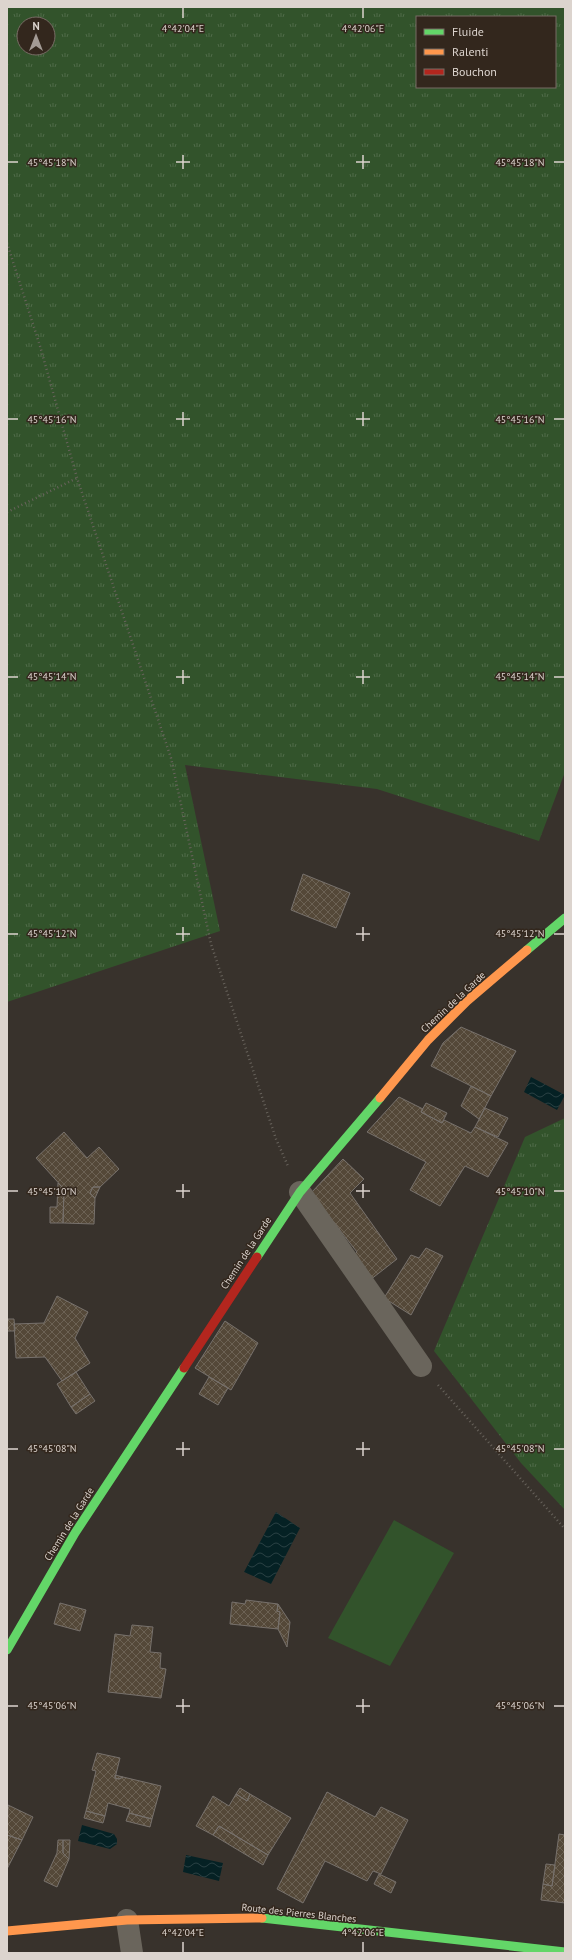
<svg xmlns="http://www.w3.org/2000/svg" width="572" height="1960" font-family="'PT Sans',sans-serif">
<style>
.grass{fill:url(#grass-tufts);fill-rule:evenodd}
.garden{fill:#32532b}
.water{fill:url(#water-waves)}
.building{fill:url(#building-cross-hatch);stroke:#77716c}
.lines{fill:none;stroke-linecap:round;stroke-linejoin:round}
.path{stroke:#68635c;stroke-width:2.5;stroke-dasharray:1 3;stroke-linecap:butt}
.street{stroke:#6a655c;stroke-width:22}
.fast{stroke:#63d668;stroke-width:9}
.slow{stroke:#ff974d;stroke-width:9}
.jam{stroke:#b3261e;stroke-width:9}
.ticks{fill:none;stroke:#dcd4ce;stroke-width:1.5}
.labels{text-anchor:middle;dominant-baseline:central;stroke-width:3;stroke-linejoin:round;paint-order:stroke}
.street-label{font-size:10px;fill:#dcd4ce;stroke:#33271d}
.ticks-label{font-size:10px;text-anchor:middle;fill:#dcd4ce;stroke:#33271d;stroke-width:3;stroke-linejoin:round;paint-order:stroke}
</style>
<defs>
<pattern id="grass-tufts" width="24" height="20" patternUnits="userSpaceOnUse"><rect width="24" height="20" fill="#32532b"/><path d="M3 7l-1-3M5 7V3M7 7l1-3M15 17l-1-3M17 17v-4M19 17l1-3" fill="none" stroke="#4f6b49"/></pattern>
<pattern id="water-waves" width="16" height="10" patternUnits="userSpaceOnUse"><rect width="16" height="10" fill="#052124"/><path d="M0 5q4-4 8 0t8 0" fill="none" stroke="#294043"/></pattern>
<pattern id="building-cross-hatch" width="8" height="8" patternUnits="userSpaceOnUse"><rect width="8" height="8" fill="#544838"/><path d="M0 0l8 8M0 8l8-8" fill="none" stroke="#6c6254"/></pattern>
</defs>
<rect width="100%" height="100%" fill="#38322c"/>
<!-- grass -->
<path class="grass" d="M7 7H565V772L539 841 377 789 185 765 220 931 7 1002ZM417 17H555V87H417ZM24 24H48V48H24Z
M565 1118V1510L521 1463 434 1351 525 1137Z"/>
<!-- garden -->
<path class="garden" d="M394 1520 454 1553 390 1666 328 1638Z"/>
<!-- water -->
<path class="water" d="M531 1077 565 1095 557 1110 524 1092Z
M276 1512 300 1528 271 1584 244 1572Z
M82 1825 114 1834 117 1839V1844L110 1849 78 1841Z
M186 1855 223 1863 219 1881 183 1872Z"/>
<!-- building -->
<path class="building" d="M303 874 350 893 336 928 291 910Z
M461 1027 516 1051 491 1096 431 1066 443 1043Z
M471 1086 491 1096 479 1119 461 1106Z
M399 1097 423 1109 421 1112 442 1123 444 1120 471 1133 475 1127 508 1143 488 1177 465 1166 440 1206 410 1190 426 1162 367 1132Z
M426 1103 447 1113 442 1123 421 1112Z
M485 1108 508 1118 498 1137 475 1127Z
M64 1132 87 1158 99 1147 119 1169 100 1187H93L90 1193 95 1198 94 1224 63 1223 64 1189 36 1158Z
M343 1159 364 1179 350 1193 397 1259 370 1280 353 1256 357 1252 311 1193Z
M58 1183 64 1189 63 1223H50V1207H57Z
M93 1187H100L95 1198 90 1193Z
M426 1248 443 1256 411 1315 384 1298 411 1255 419 1258Z
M57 1296 88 1312 75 1338 90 1363 62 1381 45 1357 16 1358 14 1324 44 1323Z
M7 1319H14L15 1331H7Z
M225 1321 258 1343 231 1390 195 1368Z
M76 1372 90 1394 71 1407 57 1384Z
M209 1377 228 1388 218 1405 199 1394Z
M90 1394 95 1401 76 1414 71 1407Z
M246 1600 278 1604 277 1611 280 1612 278 1629 230 1624 232 1602 245 1604Z
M60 1603 86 1610 80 1631 54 1624Z
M278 1604 290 1622 287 1647 278 1629 280 1612 277 1611Z
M132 1625 153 1627 150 1652 161 1653 160 1668 166 1669 161 1698 108 1692 115 1634 130 1636Z
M97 1753 120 1758 115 1778 119 1779 123 1777 161 1786 152 1819 129 1813 130 1809 108 1803 105 1816 86 1811 96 1771 92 1770Z
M115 1775 123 1777 119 1779 115 1778Z
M240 1788 250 1794 247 1801 236 1794Z
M327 1792 375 1817 381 1807 408 1820 381 1874 373 1871 367 1881 325 1861 303 1903 277 1889Z
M236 1794 247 1801 250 1794 291 1818 268 1855 219 1826 213 1835 196 1826 213 1796 229 1806Z
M8 1805 33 1817 22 1840 7 1835Z
M86 1811 105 1816 103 1823 84 1818Z
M129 1813 152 1819 150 1827 126 1821Z
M219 1826 268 1855 263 1865 213 1835Z
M559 1834 565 1835V1903L541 1900 543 1884 552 1886Z
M7 1835 22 1840 7 1869Z
M58 1840H63V1853L69 1859 57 1887 44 1881 57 1853Z
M63 1840H70L69 1859 63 1853Z
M546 1864 555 1865 552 1886 543 1884Z
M379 1874 396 1882 391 1893 374 1884Z"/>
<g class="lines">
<!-- path -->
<path class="path" d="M7 243 40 346 77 478 171 758 211 944 276 1139 288 1166
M7 512 77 478
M438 1385 565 1529"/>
<!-- street -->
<path class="street" d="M300 1192 421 1366
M127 1920 132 1953"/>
<!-- fast -->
<path class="fast" d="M527 950 565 918
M257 1257 300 1192 380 1098
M7 1650 75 1533 184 1368
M262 1918 565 1952"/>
<!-- slow -->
<path class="slow" d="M380 1098 428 1040 467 1001 527 950
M7 1931 127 1920 262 1918"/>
<!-- jam -->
<path class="jam" d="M184 1368 257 1257"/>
</g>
<!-- ticks -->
<path class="ticks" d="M183 8V18M363 8V18M183 155V169M363 155V169M8 162H18M176 162H190M356 162H370M554 162H564M183 412V426M363 412V426M8 419H18M176 419H190M356 419H370M554 419H564M183 670V684M363 670V684M8 677H18M176 677H190M356 677H370M554 677H564M183 927V941M363 927V941M8 934H18M176 934H190M356 934H370M554 934H564M183 1184V1198M363 1184V1198M8 1191H18M176 1191H190M356 1191H370M554 1191H564M183 1442V1456M363 1442V1456M8 1449H18M176 1449H190M356 1449H370M554 1449H564M183 1699V1713M363 1699V1713M8 1706H18M176 1706H190M356 1706H370M554 1706H564M183 1942V1952M363 1942V1952"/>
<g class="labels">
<!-- street labels -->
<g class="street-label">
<text transform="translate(453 1002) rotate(-43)">Chemin de la Garde</text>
<text transform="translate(246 1253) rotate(-57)">Chemin de la Garde</text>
<text transform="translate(69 1524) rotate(-58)">Chemin de la Garde</text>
<text transform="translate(299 1913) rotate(6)">Route des Pierres Blanches</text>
</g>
</g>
<g class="ticks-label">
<text x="183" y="32">4°42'04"E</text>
<text x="363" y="32">4°42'06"E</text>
<text x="52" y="166">45°45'18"N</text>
<text x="520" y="166">45°45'18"N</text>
<text x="52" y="423">45°45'16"N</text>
<text x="520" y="423">45°45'16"N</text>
<text x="52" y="680">45°45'14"N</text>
<text x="520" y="680">45°45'14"N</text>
<text x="52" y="937">45°45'12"N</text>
<text x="520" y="937">45°45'12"N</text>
<text x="52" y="1195">45°45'10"N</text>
<text x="520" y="1195">45°45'10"N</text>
<text x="52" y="1452">45°45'08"N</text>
<text x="520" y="1452">45°45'08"N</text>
<text x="52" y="1709">45°45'06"N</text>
<text x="520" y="1709">45°45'06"N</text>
<text x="183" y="1936">4°42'04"E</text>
<text x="363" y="1936">4°42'06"E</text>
</g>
<!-- border -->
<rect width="572" height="1960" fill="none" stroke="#dcd4ce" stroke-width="16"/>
<!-- legend -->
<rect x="416" y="16" width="140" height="72" fill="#33271d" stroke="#776c64"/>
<rect x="424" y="29" width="20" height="6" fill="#63d668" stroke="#776c64"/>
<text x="452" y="36" font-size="12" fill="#dcd4ce">Fluide</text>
<rect x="424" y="49" width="20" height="6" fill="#ff974d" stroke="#776c64"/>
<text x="452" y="56" font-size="12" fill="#dcd4ce">Ralenti</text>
<rect x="424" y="69" width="20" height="6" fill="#b3261e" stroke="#776c64"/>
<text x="452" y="76" font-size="12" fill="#dcd4ce">Bouchon</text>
<!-- north arrow -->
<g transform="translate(36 36)"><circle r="19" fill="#33271d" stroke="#776c64"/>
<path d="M0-3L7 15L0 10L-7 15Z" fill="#a39b95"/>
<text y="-6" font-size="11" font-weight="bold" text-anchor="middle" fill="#dcd4ce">N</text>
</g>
</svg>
